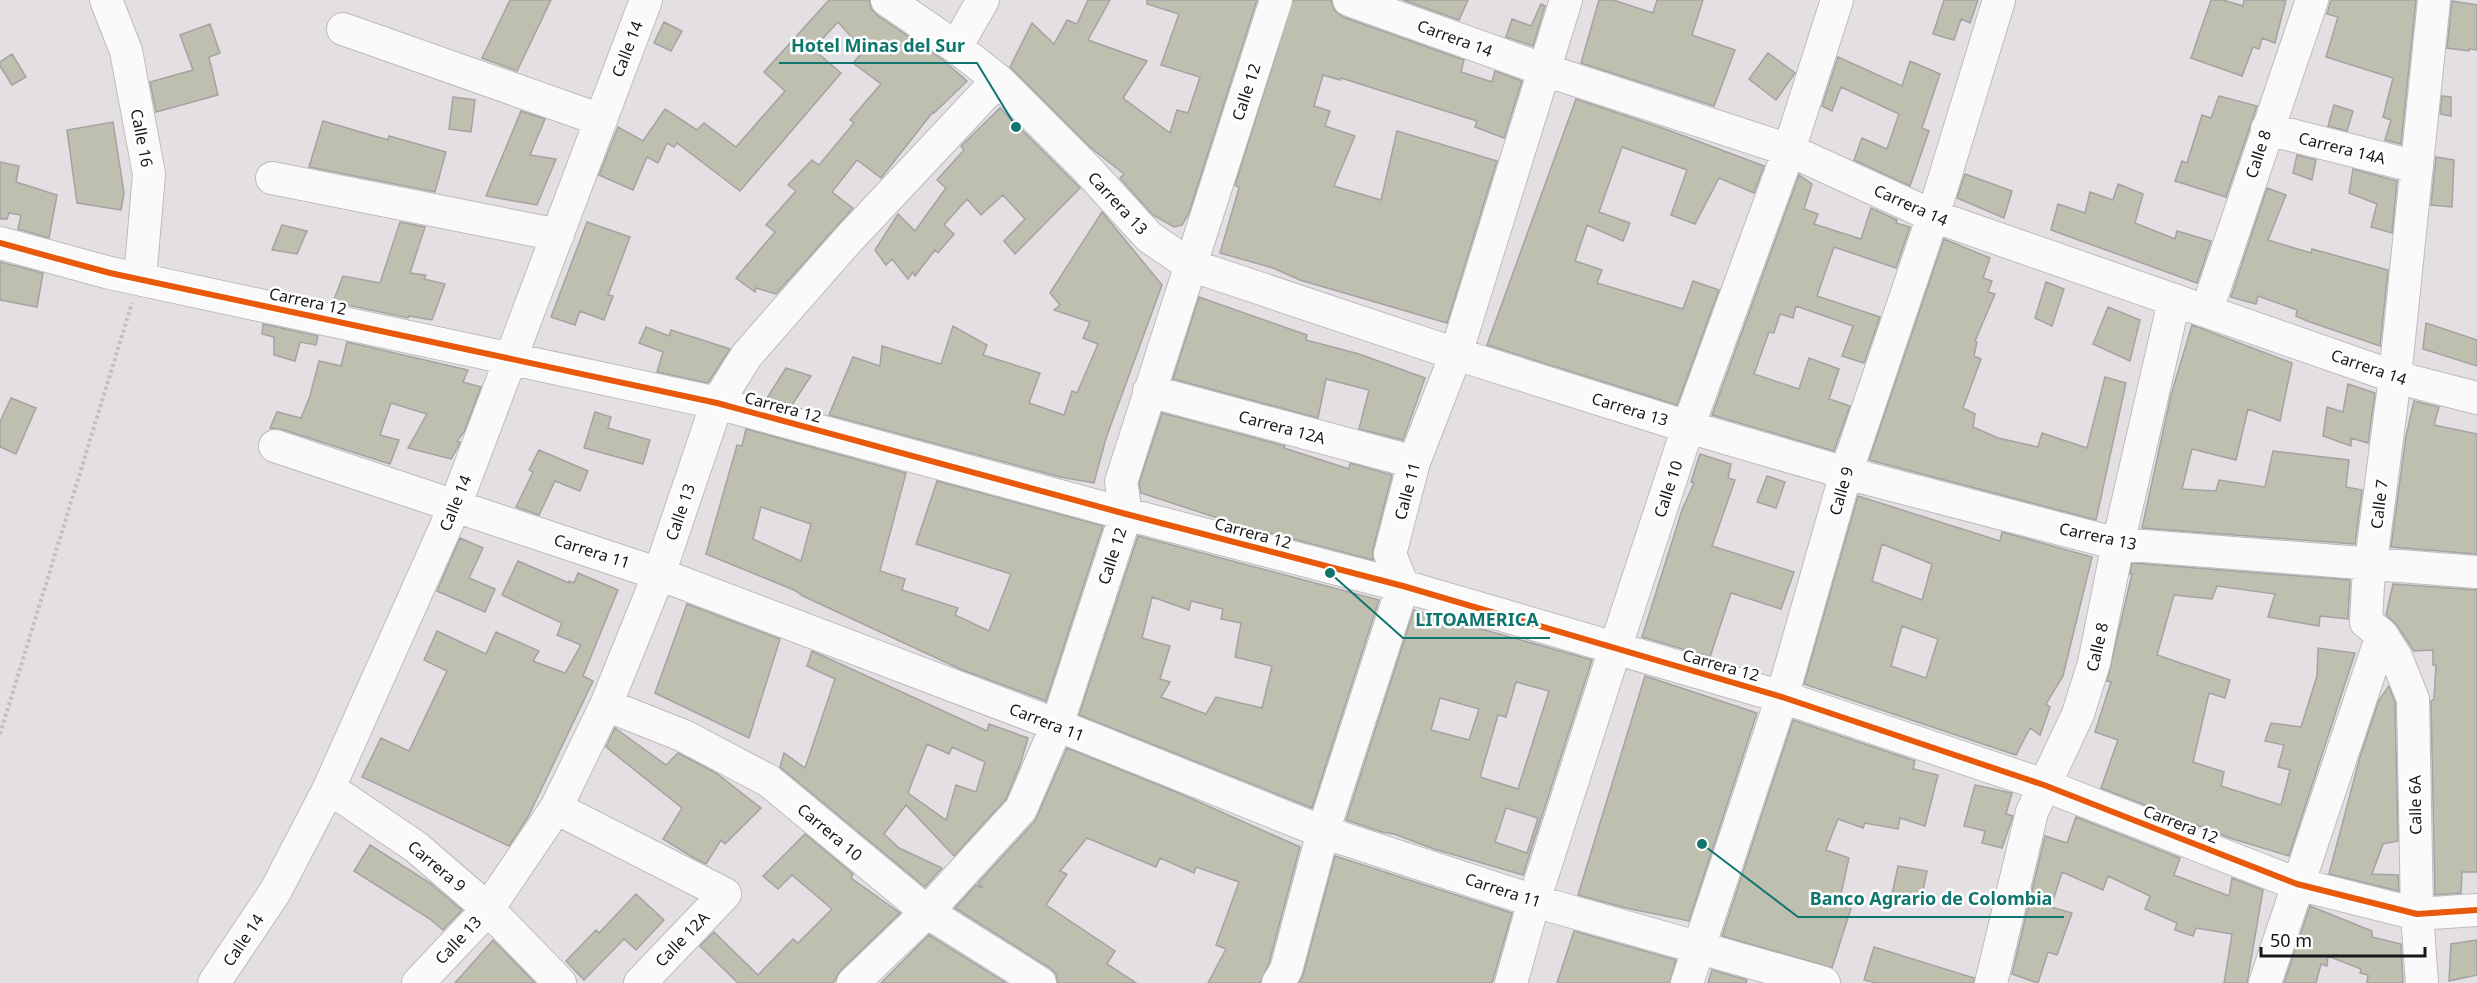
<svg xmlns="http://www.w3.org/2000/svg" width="2477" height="983" font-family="'Noto Sans',sans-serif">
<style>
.building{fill:#bfbfb0;stroke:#a4a2a3;stroke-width:1.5;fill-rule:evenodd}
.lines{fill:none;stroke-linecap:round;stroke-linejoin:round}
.minor-casing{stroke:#bebbbd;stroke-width:34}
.path{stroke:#c0c0c0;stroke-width:4;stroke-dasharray:3 3;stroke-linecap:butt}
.minor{stroke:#fbfafb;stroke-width:32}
.cycleway-casing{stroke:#fff;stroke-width:10}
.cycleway{stroke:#e8590c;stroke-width:6}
.labels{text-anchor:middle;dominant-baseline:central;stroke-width:5;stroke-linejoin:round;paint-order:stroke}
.street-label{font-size:16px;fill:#191719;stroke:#fff}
.leader{fill:none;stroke:#0f766e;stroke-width:2}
.callout-dot{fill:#0f766e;stroke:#fff;stroke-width:2}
.callout-label{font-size:18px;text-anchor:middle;font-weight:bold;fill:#0f766e;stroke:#fff;stroke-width:5;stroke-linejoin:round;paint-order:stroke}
</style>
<rect width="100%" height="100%" fill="#e3dfe2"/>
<!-- building -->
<path class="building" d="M510 0H551L517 71 482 58Z
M829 0H869L871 8 877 15 942 59 967 81 934 113 933 112 881 178 857 160 832 192 853 208 776 294 756 288 755 292 736 278 775 232 766 225 796 191 788 185 812 160 819 165 854 123 850 120 881 84 853 63 864 51 838 22 813 49 841 73 740 191 677 143 674 147 667 143 658 163 647 157 633 190 599 175 618 127 643 141 665 109 697 130 704 123 736 147 785 91 764 72Z
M1088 0H1110L1088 40 1147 61 1123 98 1170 133 1177 110 1188 113 1200 77 1161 65 1179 14 1147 4V0H1257L1189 213 1182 225 1174 227 1153 215 1120 178 1124 174 1090 147 1010 67 1032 23 1054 44 1067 20 1077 24Z
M1293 0H1331L1335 11 1343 17 1464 60 1461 72 1492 82 1495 71 1522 81 1504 138 1475 127 1477 121 1341 78 1340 80 1323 75 1314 106 1330 111 1325 126 1355 136 1334 186 1381 200 1397 131 1497 161 1447 323 1300 280 1273 268 1220 253 1239 188 1235 185Z
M1403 0H1468L1459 20Z
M1599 0H1613L1653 13 1657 0H1703L1692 35 1735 50 1714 106 1581 63Z
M1944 0H1978L1970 23 1961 19 1954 40 1933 34Z
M2211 0H2223L2243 6 2244 0H2286L2275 43 2262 38 2259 49 2253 47 2242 76 2191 58Z
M2331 0H2416L2401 144 2385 140 2391 120 2383 117 2393 78 2326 57 2338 17 2327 14Z
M2452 1 2477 5V50L2469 49V51L2447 48Z
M1541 4 1545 6 1533 46 1506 37 1512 19 1531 26Z
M664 22 682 31 671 51 654 43Z
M210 24 220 53 209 57 218 95 156 112 150 82 193 70 180 35Z
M1768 53 1795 73 1776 100 1749 79Z
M12 54 26 77 12 85 0 66V62Z
M1838 57 1902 86 1910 61 1940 74 1922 128 1929 131 1910 186 1854 160 1862 138 1887 149 1899 114 1841 87 1832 111 1822 106Z
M2219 96 2257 106 2226 197 2175 181 2182 161 2187 163 2202 115 2211 118Z
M2442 96 2451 97V116L2440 114Z
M453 97 475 100 471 132 449 129Z
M1576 99 1668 130 1764 166 1754 193 1719 178 1695 224 1671 215 1687 170 1622 147 1599 212 1630 223 1623 241 1587 225 1575 261 1602 270 1597 283 1683 309 1693 281 1719 290 1677 405 1487 345Z
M2334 105 2353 111 2347 131 2328 126Z
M1000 108 1080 188 1015 254 1004 241 1025 219 1003 195 981 215 967 199 944 225 954 234 938 253 935 250 915 276 913 272 908 279 892 259 886 265 875 250 898 214 915 231 946 188 937 180 964 150 961 146Z
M521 111 545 119 530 155 556 159 537 205 486 196Z
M323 121 388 140 389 136 446 152 435 192 309 167Z
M113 122 124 193 121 210 77 203 67 130Z
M2297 155 2316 160 2312 180 2293 173Z
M2436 157 2454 160 2452 207 2431 205Z
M0 162 19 166 16 182 57 195 49 238 18 229 21 215 9 213 7 219H0Z
M2353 169 2397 181 2392 233 2371 227 2377 204 2349 193Z
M1965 174 2012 191 2004 218 1957 198Z
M1799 175 1812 184 1804 209 1818 214 1814 224 1861 239 1871 208 1897 220 1896 223 1910 227 1896 268 1834 247 1817 296 1880 317 1864 363 1842 356 1853 326 1796 306 1793 318 1780 314 1774 333 1769 332 1754 374 1799 389 1809 358 1839 369 1829 399 1850 406 1834 451 1712 415Z
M2118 184 2143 194 2135 223 2175 239 2177 231 2211 241 2197 283 2051 230 2058 204 2085 213 2090 192 2113 200Z
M2267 188 2286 195 2268 240 2311 253 2312 249 2388 270 2380 346 2307 321 2296 316 2297 310 2258 296 2256 304 2231 297Z
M1102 212 1162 285 1106 438 1094 483 1060 477 829 415 853 357 880 366 882 346 941 364 953 326 987 345 983 355 1040 373 1029 403 1064 415 1072 391 1077 393 1098 344 1083 338 1090 322 1054 310 1060 305 1050 293Z
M400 222 425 227 410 273 426 275 424 279 445 284 432 320 409 316 408 318 333 302 343 276 380 283Z
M587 222 630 237 608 295 613 296 604 320 580 311 575 325 551 317Z
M282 225 307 231 297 254 272 250Z
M1944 239 1990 258 1983 278 1992 281 1988 292 1995 294 1975 341 1977 342 1974 356 1981 359 1963 408 1975 414 1973 427 1998 438 2038 447 2042 433 2087 448 2105 377 2126 383 2096 520 1869 460Z
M0 262 43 273 37 307 0 300Z
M2046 282 2064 289 2052 326 2035 318Z
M1199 297 1307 335 1306 340 1359 354 1425 378 1403 440 1359 429 1369 390 1326 379 1318 418 1173 379Z
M2108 307 2140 320 2130 361 2093 344Z
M2426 323 2477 340V366L2423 349Z
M263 324 318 336 316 345 300 342 295 361 274 355V337L262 334Z
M2192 325 2292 363 2280 421 2248 409 2236 460 2192 449 2182 489 2216 491 2219 480 2265 487 2273 451 2349 460 2346 487 2362 490 2355 544 2142 528 2171 395Z
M646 327 669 336 671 330 730 349 708 383 657 372 663 352 639 343Z
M347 342 468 370 463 382 481 387 464 432 457 441 460 442 458 447 451 459 408 448 427 414 391 403 380 435 399 440 390 464 281 429 270 428 277 412 301 418 310 396 319 361 341 366Z
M786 368 811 376 792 405 767 398Z
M2348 384 2375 393 2368 443 2351 438V446L2323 436 2327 407 2343 412Z
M11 398 36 408 16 454 0 447V422Z
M2414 401 2439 407 2434 425 2477 434V554L2391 547 2406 436Z
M595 412 611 417 608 428 650 440 643 464 584 448Z
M1162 413 1285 446 1284 448 1349 469 1350 463 1392 475 1373 549V560L1236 524 1141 493 1139 483Z
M746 429 906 473 880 571 905 579 902 590 958 608 955 615 989 631 1011 574 916 544 937 481 1103 526 1046 701 960 669 803 596 794 590 706 554 737 445 742 446ZM761 507 811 524 801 561 753 539Z
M539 450 588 471 580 491 555 481 539 515 516 507 533 472 529 470Z
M1700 454 1731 464 1728 478 1735 480 1712 546 1794 572 1781 609 1731 593 1710 657 1642 637 1682 510 1694 483 1691 482Z
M1767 476 1785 482 1776 508 1757 502Z
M1858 496 2000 541 2002 532 2092 557 2063 676 2046 704 2050 707 2040 735 2030 728 2016 755 1804 684ZM1882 544 1932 564 1922 600 1872 581ZM1902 626 1938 639 1926 678 1891 666Z
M1138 536 1379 600 1312 808 1079 715ZM1152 597 1189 610 1191 601 1223 609 1221 619 1241 623 1235 657 1272 666 1262 708 1216 697 1206 714 1161 697 1170 682 1160 679 1170 646 1142 638Z
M460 538 483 548 469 578 495 589 485 612 437 591Z
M518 561 569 583V581L574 583 578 573 618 590 583 676 593 681 528 817 509 846 362 777 381 738 409 751 447 671 424 660 437 631 486 654 496 632 539 651 533 661 565 673 581 645 557 635 562 623 502 595Z
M2132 563 2350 580 2348 619 2320 616 2319 626 2268 617 2275 594 2217 586 2212 599 2174 595 2157 655 2230 680 2225 698 2209 693 2193 762 2224 772 2221 786 2281 805 2290 770 2278 767 2284 745 2265 741 2271 723 2301 727 2317 676 2318 648 2355 653 2289 856 2230 838 2101 788 2118 740 2095 732 2111 682 2107 681 2132 574H2130Z
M2393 584 2477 590V872H2462L2461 893 2435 895 2431 701 2434 699 2436 665H2433V650L2414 651 2397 625 2386 615Z
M687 604 780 639 749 738 655 693Z
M1414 610 1592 660 1523 875 1434 849 1394 834 1382 832 1346 820ZM1516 682 1549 691 1518 789 1480 777 1498 715 1506 717ZM1440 698 1479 709 1469 740 1431 730ZM1506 808 1538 818 1527 853 1495 842Z
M812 651 987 731 989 724 1028 738 1020 765 1006 799 954 856 906 805 884 834 899 848 942 868 925 887 780 767 784 753 805 768 835 679 807 666ZM927 744 949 754 952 747 985 762 976 792 956 785 946 820 908 793Z
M1645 676 1757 713 1689 921 1626 908 1578 895Z
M2389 686 2395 703 2398 841 2383 844 2372 874 2398 875 2399 891 2329 874 2360 757 2379 700Z
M1793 720 1915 761 1913 769 1938 775 1925 826 1900 818 1898 829 1865 823 1863 828 1838 819 1826 850 1849 858 1840 898 1853 902 1832 968 1722 936Z
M615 728 666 765 678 753 716 773 761 808 725 844 721 840 706 864 694 858 663 839 682 808 606 747Z
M1067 748 1181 794 1300 847 1269 963 1260 983H1208L1226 949 1216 945 1239 882 1196 867 1194 873 1160 858 1156 867 1087 838 1060 871 1067 874 1046 905 1115 951 1107 964 1136 983H1058L1056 974 1050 968 955 908 976 885 983 888 978 883 1035 821Z
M1975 785 2012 793 2006 814 2013 816 2002 848 1982 843 1985 831 1964 826Z
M2076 817 2180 858 2174 875 2229 896 2232 878 2263 890 2247 983H2224L2232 934 2196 928 2193 936 2175 930 2177 923 2145 909 2150 896 2108 876 2103 890 2062 872 2051 907 2072 913 2057 955 2048 952 2038 983 2012 974 2045 836 2067 843Z
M805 834 853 874 851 878 900 913 841 970 833 983H738L700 946 714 932 758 975 793 939 798 943 832 909 792 875 778 889 763 876Z
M370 845 430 883 462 910 443 930 430 919 354 871Z
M1335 856 1512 913 1492 983H1299L1303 975Z
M1898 866 1927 871 1921 900 1892 894Z
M636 894 664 920 636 950 624 939 584 980 566 961 596 930 599 933Z
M2310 906 2372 931V937L2401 944 2403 983H2367L2368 975 2360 973 2361 969 2328 956 2327 966 2321 964 2316 983H2284Z
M1574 931 1676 960 1670 983H1557Z
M929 935 1006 983H881Z
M493 940 535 983H455Z
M2477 940V975L2449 981 2451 944Z
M1874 947 1974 978V983H1877L1864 980Z
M1712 970 1747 980 1746 983H1708Z"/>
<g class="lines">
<!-- minor casing -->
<g class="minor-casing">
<path id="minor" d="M106 0 126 51 149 174 140 279
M887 0 956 47 998 80 1086 168 1149 237 1190 265 1456 354 1688 427 1846 473 2118 544 2477 572
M1349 0 1545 70 1789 150 1933 216 2395 377 2477 398
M343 29 601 120
M956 47 983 0
M2267 129 2417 167
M272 178 558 235
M0 243 110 273 717 403 1126 514 1403 586 1782 697 2044 785 2297 884 2417 914 2477 910
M2207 310 2312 0
M1149 391 1414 462
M275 446 659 574 1057 725 1323 832 1534 901 1824 983
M2382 635 2396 657 2413 699 2417 914 2422 983
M606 705 684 736 769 781 927 912 1040 983
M329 788 416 847 488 909 560 983
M556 808 725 894 640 983
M214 983 275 892 329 788 455 506 646 0
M418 983 488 909 556 808 606 705 659 574 717 403 747 355 846 242 998 80
M853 983 927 912 1021 809 1057 725 1126 514 1121 482 1276 0
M1278 983 1286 970 1323 832 1403 586 1390 554 1414 462 1456 354 1566 0
M1511 983 1534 901 1615 649 1688 427 1789 150 1837 0
M1687 983 1782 697 1846 473 1933 216 1999 0
M1991 983 2032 812 2078 714 2094 663 2118 544 2174 301
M2265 983 2382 635 2366 622 2368 585 2395 377 2434 0"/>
</g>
<!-- path -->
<path class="path" d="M0 734 132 303"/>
<!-- minor -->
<use href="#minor" class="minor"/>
<!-- cycleway casing -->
<g class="cycleway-casing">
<path id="cycleway" d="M0 243 110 273 717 403 1126 514 1403 586 1782 697 2044 785 2297 884 2417 914 2477 910"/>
</g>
<!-- cycleway -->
<use href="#cycleway" class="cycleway"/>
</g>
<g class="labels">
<!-- street labels -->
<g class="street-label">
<text transform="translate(1455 38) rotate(20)">Carrera 14</text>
<text transform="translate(627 49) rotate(-69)">Calle 14</text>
<text transform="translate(1246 92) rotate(-72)">Calle 12</text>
<text transform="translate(142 138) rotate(79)">Calle 16</text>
<text transform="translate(2342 148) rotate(14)">Carrera 14A</text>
<text transform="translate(2258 154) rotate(-72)">Calle 8</text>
<text transform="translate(1118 203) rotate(47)">Carrera 13</text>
<text transform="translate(1911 205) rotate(24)">Carrera 14</text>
<text transform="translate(308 301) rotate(12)">Carrera 12</text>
<text transform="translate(2369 367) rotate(19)">Carrera 14</text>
<text transform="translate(783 407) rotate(15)">Carrera 12</text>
<text transform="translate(1630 409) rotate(17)">Carrera 13</text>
<text transform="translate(1282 427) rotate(15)">Carrera 12A</text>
<text transform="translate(1668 489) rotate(-72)">Calle 10</text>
<text transform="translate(1407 491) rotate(-75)">Calle 11</text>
<text transform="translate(1841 491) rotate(-74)">Calle 9</text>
<text transform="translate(455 503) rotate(-68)">Calle 14</text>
<text transform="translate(2379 504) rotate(-83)">Calle 7</text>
<text transform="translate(680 512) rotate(-71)">Calle 13</text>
<text transform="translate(1253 533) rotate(15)">Carrera 12</text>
<text transform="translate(2098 536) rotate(12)">Carrera 13</text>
<text transform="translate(592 551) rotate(18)">Carrera 11</text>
<text transform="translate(1112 556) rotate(-72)">Calle 12</text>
<text transform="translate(2097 647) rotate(-77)">Calle 8</text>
<text transform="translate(1721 665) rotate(16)">Carrera 12</text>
<text transform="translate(1047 722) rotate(21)">Carrera 11</text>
<text transform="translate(2415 805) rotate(-91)">Calle 6A</text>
<text transform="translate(2181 824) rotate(21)">Carrera 12</text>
<text transform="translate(830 832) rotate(40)">Carrera 10</text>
<text transform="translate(437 866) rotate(40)">Carrera 9</text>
<text transform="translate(1503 890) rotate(18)">Carrera 11</text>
<text transform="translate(682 939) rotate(-46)">Calle 12A</text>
<text transform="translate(243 940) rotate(-56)">Calle 14</text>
<text transform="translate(458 940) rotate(-47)">Calle 13</text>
</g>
</g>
<!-- callouts -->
<path class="leader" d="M1016 127L977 63H779M1330 573L1403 638H1550M1702 844L1798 917H2064"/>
<g class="callout-dot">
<circle cx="1016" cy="127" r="6"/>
<circle cx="1330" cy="573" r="6"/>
<circle cx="1702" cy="844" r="6"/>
</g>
<g class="callout-label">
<text x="878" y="52">Hotel Minas del Sur</text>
<text x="1477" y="626">LITOAMERICA</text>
<text x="1931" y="905">Banco Agrario de Colombia</text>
</g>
<!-- scale -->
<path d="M2261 947v9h164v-9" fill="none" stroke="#191719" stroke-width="3"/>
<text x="2270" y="947" font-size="18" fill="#191719" stroke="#ffffff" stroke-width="4.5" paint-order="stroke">50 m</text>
</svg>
